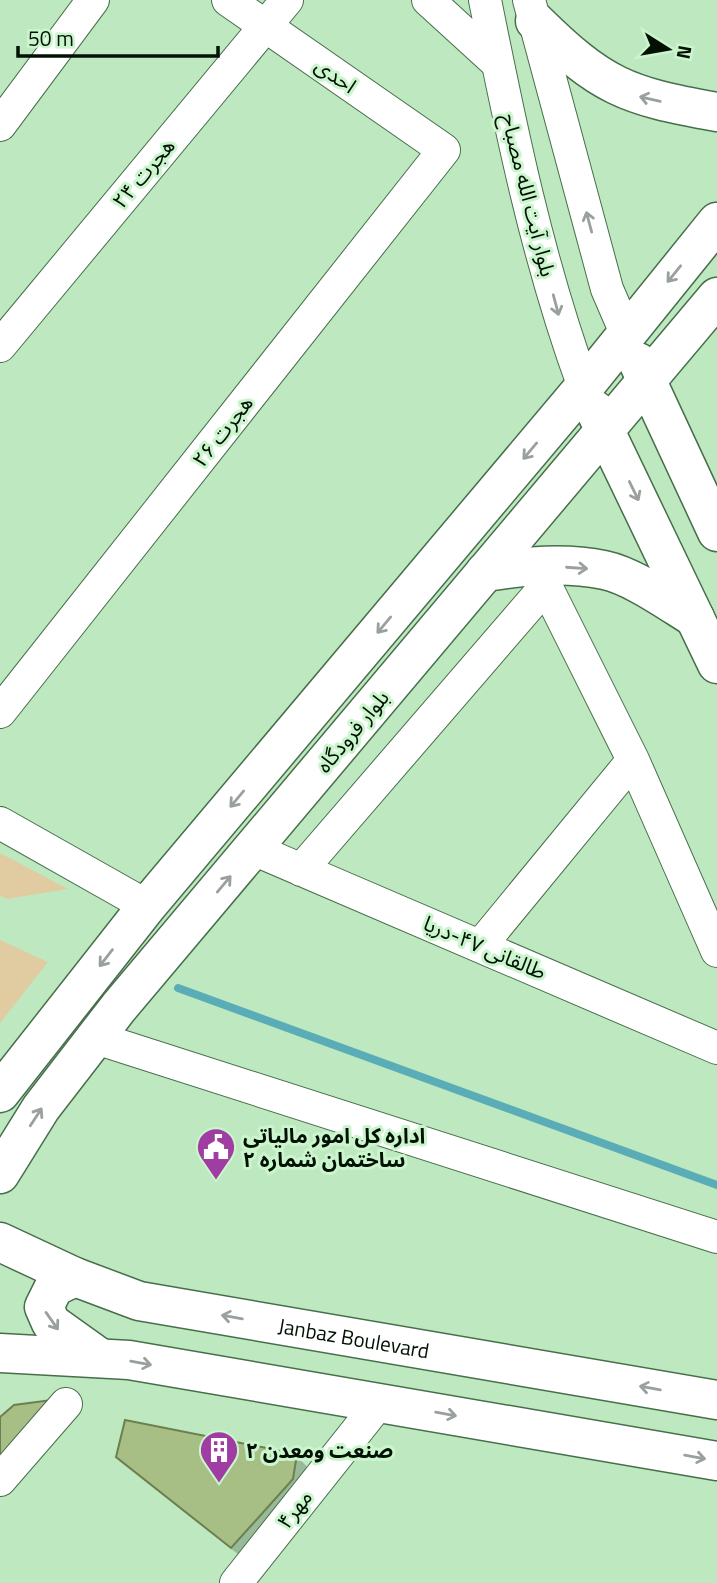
<svg xmlns="http://www.w3.org/2000/svg" width="717" height="1583" font-family="'Titillium Web','Noto Sans Arabic',sans-serif">
<style>
.green{fill:#e0cca0}
.shadow{fill:#0003}
.lines{fill:none;stroke-linecap:round;stroke-linejoin:round}
.stream{stroke:#5aadb7;stroke-width:8}
.building{fill:#a7be85;stroke:#6c7f50;stroke-width:2}
.minor-casing{stroke:#476e4a;stroke-width:34}
.major-casing{stroke:#476e4a;stroke-width:41}
.minor{stroke:#fff;stroke-width:32}
.major{stroke:#fff;stroke-width:38}
.oneway{stroke:#9aa09b}
.labels{text-anchor:middle;dominant-baseline:central;stroke-width:6;stroke-linejoin:round;paint-order:stroke}
.street-label{font-size:21px;fill:#031105;stroke:#cbf6cd}
.poi-label{font-size:21px;font-weight:bold;fill:#031105;stroke:#cbf6cd;text-anchor:start}
</style>
<rect width="100%" height="100%" fill="#bee9c0"/>
<!-- green -->
<path class="green" d="M0 853 68 889 7 899 0 896Z
M0 940 48 962 0 1023Z"/>
<!-- shadow -->
<path class="shadow" d="M296 1455 309 1469 245 1560 118 1457Z"/>
<g class="lines">
<!-- stream -->
<path class="stream" d="M178 988 717 1185"/>
</g>
<!-- building -->
<path class="building" d="M59 1399 0 1473V1417L14 1405Z
M125 1420 297 1454 293 1479 231 1548 116 1457Z"/>
<g class="lines">
<!-- minor casing -->
<g class="minor-casing">
<path id="minor" d="M428 0 497 63
M485 0C511 130 538 262 584 387
M529 0 607 289 626 333
M0 125 93 0
M0 346 287 0
M0 712 444 150 228 0
M0 823 147 906
M253 849 717 1048
M301 870 546 586 633 760 717 951
M481 945 633 760
M96 1038 717 1237
M0 1480 66 1404
M236 1583 379 1403"/>
</g>
<!-- major casing -->
<g class="major-casing">
<g id="major">
<path d="M535 21C601 86 625 96 717 112"/>
<path d="M638 362 717 532"/>
<path d="M595 410 717 664"/>
<path d="M485 572C524 566 565 562 604 570 633 576 669 602 695 618"/>
<path d="M0 1093 147 906 584 387 717 222"/>
<path d="M0 1174 41 1108 119 1007 717 297"/>
<path id="s1" d="M0 1242 75 1277 139 1301 717 1400"/>
<path d="M75 1277 54 1287 44 1307 51 1323 100 1358"/>
<path d="M0 1353 129 1360 717 1461"/>
</g>
</g>
<!-- minor -->
<use href="#minor" class="minor"/>
<!-- major -->
<use href="#major" class="major"/>
</g>
<!-- one-way arrows -->
<defs><path id="oneway-shaft" d="M-6 0H5M1.5-3L5.5 0L1.5 3" fill="none" stroke-width="1.6" stroke-linecap="round" stroke-linejoin="round" transform="scale(1.75)"/></defs>
<g class="oneway">
<use href="#oneway-shaft" transform="translate(650 99) rotate(-167)"/>
<use href="#oneway-shaft" transform="translate(589 222) rotate(-105)"/>
<use href="#oneway-shaft" transform="translate(674 274) rotate(129)"/>
<use href="#oneway-shaft" transform="translate(556 305) rotate(75)"/>
<use href="#oneway-shaft" transform="translate(530 451) rotate(130)"/>
<use href="#oneway-shaft" transform="translate(634 491) rotate(64)"/>
<use href="#oneway-shaft" transform="translate(577 568) rotate(4)"/>
<use href="#oneway-shaft" transform="translate(384 625) rotate(130)"/>
<use href="#oneway-shaft" transform="translate(237 799) rotate(130)"/>
<use href="#oneway-shaft" transform="translate(224 884) rotate(-50)"/>
<use href="#oneway-shaft" transform="translate(106 958) rotate(128)"/>
<use href="#oneway-shaft" transform="translate(36 1117) rotate(-57)"/>
<use href="#oneway-shaft" transform="translate(232 1317) rotate(-170)"/>
<use href="#oneway-shaft" transform="translate(52 1321) rotate(55)"/>
<use href="#oneway-shaft" transform="translate(141 1363) rotate(10)"/>
<use href="#oneway-shaft" transform="translate(650 1388) rotate(-170)"/>
<use href="#oneway-shaft" transform="translate(446 1414) rotate(10)"/>
<use href="#oneway-shaft" transform="translate(695 1457) rotate(10)"/>
</g>
<!-- icons -->
<defs>
<g id="civic-pin" transform="scale(2.0125)"><path d="M0 17L-7.5 6A9.5 9.5 0 1 1 7.5 6Z" fill="#9f3da3" stroke="#cbf6cd"/><path d="M-.6-6.5H3V-4.5H.6V-3L4-1V1h2V6H-6V1h2V-1L-.6-3ZM-1.2 2.5V6h2.4V2.5Z" fill="#fff"/></g>
<g id="building-pin" transform="scale(2.0125)"><path d="M0 17L-7.5 6A9.5 9.5 0 1 1 7.5 6Z" fill="#9f3da3" stroke="#cbf6cd"/><path d="M-4-6H4V6H1V3H-1V6H-4ZM-2.5-4.3h1.7v1.8h-1.7ZM.8-4.3h1.7v1.8H.8ZM-2.5-1h1.7V.8h-1.7ZM.8-1h1.7V.8H.8Z" fill="#fff"/></g>
</defs>
<g fill-rule="evenodd">
<use href="#civic-pin" x="216" y="1147"/>
<use href="#building-pin" x="219" y="1450"/>
</g>
<g class="labels">
<!-- street labels -->
<g class="street-label">
<text transform="translate(336 75) rotate(35)">احدی</text>
<text transform="translate(143 173) rotate(-50)">هجرت ۲۴</text>
<text transform="translate(529 195) rotate(76)">بلوار آیت الله مصباح</text>
<text transform="translate(222 431) rotate(-52)">هجرت ۲۶</text>
<text transform="translate(352 731) rotate(-50)">بلوار فرودگاه</text>
<text transform="translate(485 947) rotate(23)">طالقانی ۴۷-دریا</text>
<text stroke="none"><textPath href="#s1" startOffset="369">Janbaz Boulevard</textPath></text>
<text transform="translate(294 1509) rotate(-52)">مهر۴</text>
</g>
<!-- poi labels -->
<g class="poi-label">
<text x="243" y="1135">اداره کل امور مالیاتی<tspan x="243" dy="24">ساختمان شماره ۲</tspan></text>
<text x="246" y="1450">صنعت ومعدن ۲</text>
</g>
</g>
<!-- north arrow -->
<g transform="translate(668 49) rotate(101)" stroke="#cbf6cd" stroke-width="5" paint-order="stroke">
<path d="M0-5L12 26L0 18L-12 26Z" fill="#031105"/>
<text y="-10" font-size="19" font-weight="bold" text-anchor="middle" fill="#031105">N</text>
</g>
<!-- scale -->
<path d="M18 46v10h200v-10" fill="none" stroke="#031105" stroke-width="3.5"/>
<text x="28" y="46" font-size="21" fill="#031105" stroke="#cbf6cd" stroke-width="5" paint-order="stroke">50 m</text>
</svg>
